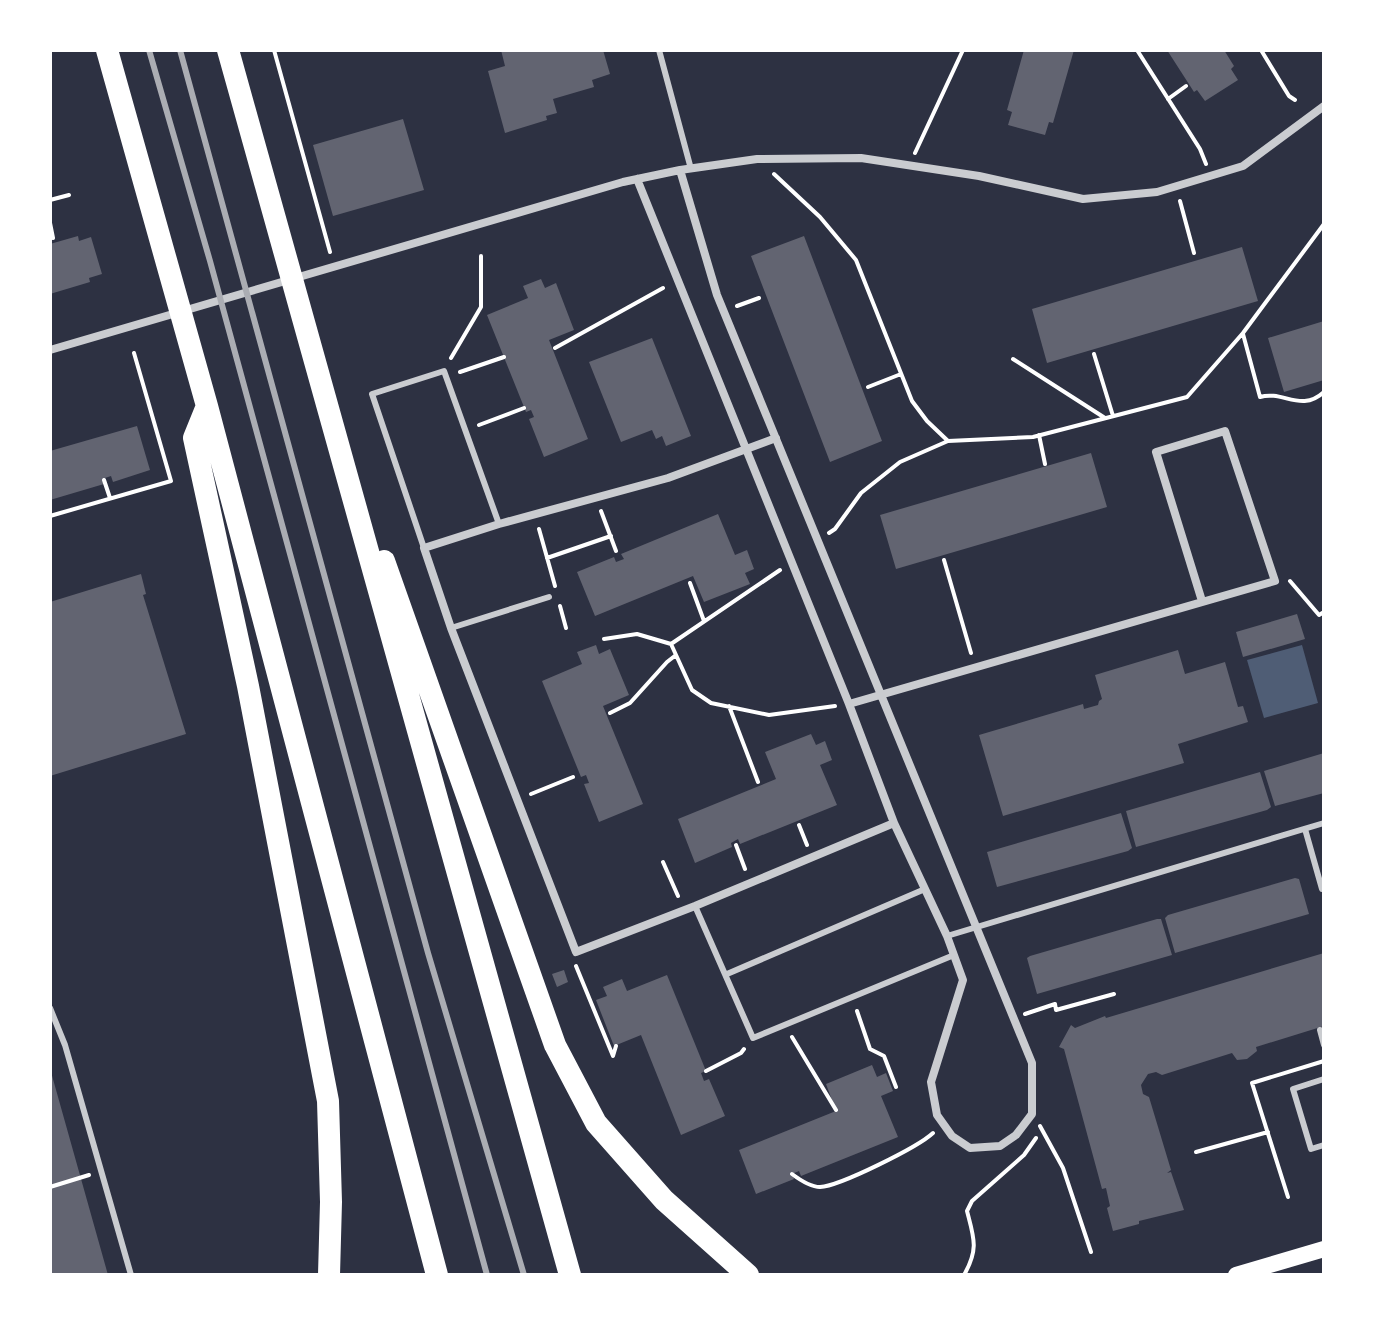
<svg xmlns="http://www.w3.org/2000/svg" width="1374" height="1325" font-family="'Exo 2',sans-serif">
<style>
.water{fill:#4f5d75}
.building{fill:#626471}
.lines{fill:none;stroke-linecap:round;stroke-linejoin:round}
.path{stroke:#fff;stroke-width:4}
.service{stroke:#caccd0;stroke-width:6}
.minor{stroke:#caccd0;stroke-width:8}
.secondary{stroke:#fff;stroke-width:16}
.motorway{stroke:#fff;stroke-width:22}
.rail{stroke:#abadb3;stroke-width:6}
</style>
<rect width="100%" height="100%" fill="#2d3142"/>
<!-- water -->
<path class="water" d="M1302 645 1318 703 1264 718 1247 660Z"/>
<!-- building -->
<path class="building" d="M501 50H603L610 74 592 80 594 87 553 99 557 113 546 116 547 120 505 133 488 71 505 66Z
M1024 50H1074L1053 123 1049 122 1045 135 1008 125 1012 112 1007 110Z
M1167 50H1224L1234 66 1231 69 1238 80 1205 101 1197 90 1194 92Z
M403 119 424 190 333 216 313 145Z
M78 236 79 241 91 237 102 274 89 278 90 282 50 294V244Z
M804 236 882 441 830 462 751 256Z
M1242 247 1258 301 1047 363 1032 309Z
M541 279 545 288 556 283 574 330 549 340 588 439 544 457 529 419 534 417 531 410 526 412 487 315 528 298 523 286Z
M1324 321V380L1284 392 1268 338Z
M652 338 691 436 666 446 662 436 656 439 652 430 621 442 589 362Z
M137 426 150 470 113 482 111 476 102 479 104 484 50 500V451Z
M1091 453 1107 507 896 569 880 515Z
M718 514 735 555 747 550 754 569 745 573 750 584 704 602 693 576 595 616 577 572 614 557 616 562 624 559 621 554Z
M141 574 146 594 143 595 186 734 50 776V602Z
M1297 614 1305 639 1243 657 1236 632Z
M596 645 599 654 610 649 629 695 603 706 643 804 599 822 584 784 589 783 586 775 581 777 542 681 582 664 577 652Z
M1178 650 1185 674 1225 662 1238 707 1243 706 1248 722 1178 744 1184 763 1003 816 979 735 1083 704 1084 709 1098 705 1099 701 1102 699 1095 675Z
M811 734 816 745 825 741 832 760 820 765 837 805 740 844 738 839 731 843 732 847 695 863 678 819 776 779 765 752Z
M1324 753V793L1275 806 1264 771Z
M1260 772 1271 807 1267 810 1136 847 1126 811Z
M1121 813 1132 848 1128 851 997 887 987 852Z
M1295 878 1299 879 1309 914 1175 953 1165 918 1168 915Z
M1157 919H1161L1172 955 1037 994 1027 958 1030 956Z
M1324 953V1026L1256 1047 1257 1051 1247 1059 1237 1060 1232 1053 1162 1075 1156 1072 1148 1074 1141 1085 1143 1094 1149 1097 1171 1170 1167 1173 1171 1172 1184 1210 1139 1221V1224L1113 1231 1107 1208 1110 1206 1106 1188 1102 1189 1064 1049 1059 1047 1071 1025 1075 1028 1105 1016 1106 1018Z
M564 970 568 982 557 987 552 974Z
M667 975 706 1071 701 1073 704 1081 709 1079 725 1116 681 1135 641 1035 614 1046 596 1000 607 996 603 987 622 979 627 991Z
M872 1065 877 1077 886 1073 893 1091 881 1096 898 1137 801 1176 799 1171 792 1174 794 1179 756 1194 739 1150 836 1111 826 1084Z
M50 1072H51L108 1275H50Z"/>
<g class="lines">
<!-- path -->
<path class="path" d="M274 50 330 252
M1137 50 1200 149 1206 164
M1261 50 1289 96 1295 100
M1324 61V69
M1168 99 1186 86
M915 153 963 50
M774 174 820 217 856 260 912 401 927 421 948 441
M50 200 69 195
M1180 201 1194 253
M50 223 53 238
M737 306 759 298
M1243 334 1260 397C1283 390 1301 413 1324 392
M555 348 663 288
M1094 354 1113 416
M451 358 481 307V256
M1013 359 1105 418
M460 372 504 357
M868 387 901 374
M479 425 524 408
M1039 435 1045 464
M104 480 110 498
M601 511 616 551
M50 516 171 481 134 353
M539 529 555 586
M829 533 835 529 861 493 900 462 948 441 1033 437 1187 397 1243 333 1324 224
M547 558 611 536
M944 560 971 653
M780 570 671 644 692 690 711 703 769 715 835 706
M1290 581 1319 615 1324 612
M690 583 704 621
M560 606 566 628
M604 639 637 634 671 644
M729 706 758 782
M610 713 630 703 667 662 676 655
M531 794 573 777
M799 825 807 845
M736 845 745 869
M663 862 678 896
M576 966 613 1056 616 1046
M857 1011 870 1049 884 1056 896 1087
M1025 1014 1055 1004 1056 1010 1114 994
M792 1037 836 1110
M706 1071 741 1053 744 1049
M1040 1126 1063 1168 1091 1252
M1196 1152 1268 1132
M792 1174C800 1180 810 1187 820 1187 840 1186 918 1147 933 1133
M50 1187 89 1175
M1288 1197 1252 1083 1324 1061
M964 1275C979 1249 974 1238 967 1211L972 1201 1024 1155 1036 1138"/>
<!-- service -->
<path class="service" d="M659 50 691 169
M424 548 372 394 444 371 499 524
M451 628 549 597
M1305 829 1322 889
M695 906 753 1038 954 955
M947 936 1324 823
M727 974 925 889
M50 1008 65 1045 131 1275
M1320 1030 1324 1045
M1324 1079 1293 1089 1311 1149 1324 1145"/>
<!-- minor -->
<path class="minor" d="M637 179 849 704 894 823 947 936 963 980 931 1082 937 1115 952 1136 970 1148 1000 1146 1016 1135 1032 1114V1063L717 295 680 170
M50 350 623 182 680 170 757 159 861 158 979 176 1083 199 1157 192 1243 166 1324 106
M776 438 668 478 499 524 424 548 451 628 576 952 695 906 894 823
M849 704 1275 581 1225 431 1156 452 1202 601"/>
<!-- secondary -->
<path class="secondary" d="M1236 1275 1324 1249"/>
<!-- motorway -->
<path class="motorway" d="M107 50 207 406 437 1275
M228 50 570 1275
M207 406 194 438 248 686 328 1101 331 1202 329 1275
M384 561 555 1045 596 1123 664 1200 748 1275"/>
<!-- rail -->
<path class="rail" d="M149 50 210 261 487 1275
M180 50 428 953 524 1275"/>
</g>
<!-- border -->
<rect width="1374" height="1325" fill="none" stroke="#ffffff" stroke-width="104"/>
</svg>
